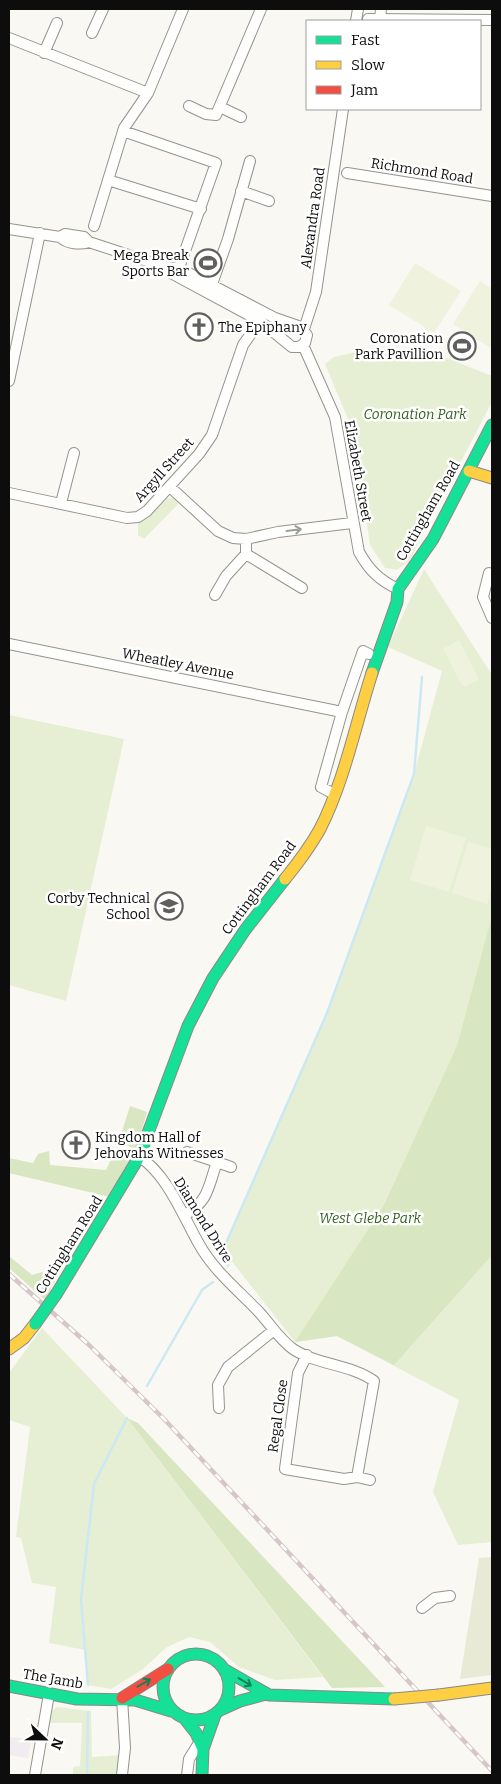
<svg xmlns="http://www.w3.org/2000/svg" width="501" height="1784" font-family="Bitter,serif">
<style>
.industrial{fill:#f1ecef}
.green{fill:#e6efd3}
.forest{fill:#d8e6c1}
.cemetery{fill:#e8ead6}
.pitch{fill:#eff3dd}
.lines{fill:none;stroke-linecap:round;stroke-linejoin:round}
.stream{stroke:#cae9f3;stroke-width:2.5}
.street-casing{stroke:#949390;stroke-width:12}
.fast-casing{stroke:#8a8987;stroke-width:13}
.slow-casing{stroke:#8a8987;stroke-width:13}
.jam-casing{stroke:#8a8987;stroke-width:13}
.street{stroke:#fefefd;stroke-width:10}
.fast{stroke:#16e098;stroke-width:11}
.slow{stroke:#ffcf43;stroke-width:11}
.jam{stroke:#f24e42;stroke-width:11}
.rail-casing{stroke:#d6c6c8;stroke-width:4.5}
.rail{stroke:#fff;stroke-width:2.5;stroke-dasharray:8;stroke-linecap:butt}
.fast-bridge-casing{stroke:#8a8987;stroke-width:13;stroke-linecap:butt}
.slow-bridge-casing{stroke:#8a8987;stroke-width:13;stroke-linecap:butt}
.fast-bridge{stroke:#16e098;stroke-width:11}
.slow-bridge{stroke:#ffcf43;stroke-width:11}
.oneway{stroke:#9e9e9d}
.oneway2{stroke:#128159}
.labels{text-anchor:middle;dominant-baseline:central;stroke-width:5;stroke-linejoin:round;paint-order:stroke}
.street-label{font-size:14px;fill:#0d0d0d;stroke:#fff}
.poi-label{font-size:14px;fill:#0d0d0d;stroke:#fff;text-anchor:end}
.park-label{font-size:14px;font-style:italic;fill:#356320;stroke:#fff}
</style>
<rect width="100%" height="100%" fill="#faf8f2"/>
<!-- industrial -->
<path class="industrial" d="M9 1737 32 1739 28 1758 9 1755Z"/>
<!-- green -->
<path class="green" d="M378 347 434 353 492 376V402L409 561 397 570 385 568 370 545 353 431 325 364 334 357Z
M167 498H174L179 503 144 539 138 535V523L149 517Z
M424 569 492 675V1542L458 1545 433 1492 459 1400 337 1336 295 1342 223 1250 327 1013 414 774 442 671 388 647Z
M9 715 124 739 66 1001 9 985Z
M42 1328 127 1418 323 1677 275 1680 239 1667 210 1642 189 1637 167 1647 143 1669 111 1689 88 1685 85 1650 49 1643 56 1587 32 1583 21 1538 16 1537 30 1427 9 1420V1373Z
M57 1707 91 1711 92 1757 122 1755 119 1775H73V1767L80 1766 82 1723H50L52 1711Z"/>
<!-- forest -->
<path class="forest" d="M492 916V1255L394 1365 337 1336 295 1342 384 1205 457 1046Z
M130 1106 147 1112 136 1150 119 1141Z
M49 1151 50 1165 106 1170 115 1151 132 1158 110 1197 9 1173V1158L33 1163 38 1154Z
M9 1256 32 1275 42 1272 55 1281 45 1300 9 1268Z
M127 1418 138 1423 385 1687 332 1688Z"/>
<!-- cemetery -->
<path class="cemetery" d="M492 1557V1675L460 1679 479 1558Z"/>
<!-- pitch -->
<path class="pitch" d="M415 263 461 291 434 333 389 305Z
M480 281 492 289V349L453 324Z
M459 640 478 677V680L464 687C454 676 452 661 443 649Z
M426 826 466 838 449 892 410 880Z
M468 842 492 849V887L487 904 452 893Z"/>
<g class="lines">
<!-- stream -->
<path class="stream" d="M228 1266 223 1250 327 1013 414 774 422 677
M147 1386 202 1290 213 1282
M88 1685 81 1599 94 1484 127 1418
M87 1775 88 1712"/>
<!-- street casing -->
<g class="street-casing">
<path id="street" d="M368 19 492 20
M380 19 381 9
M356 21 358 9
M92 33 103 9
M9 38 148 93
M44 53 57 23
M189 106 206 114 216 115 261 9
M220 107 241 117
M123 131 216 163 179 268
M347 173 492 196
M108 180 201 209
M241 191 269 201
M94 226 124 128 148 93 183 9
M9 229 60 237C67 244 80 245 89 242L165 267 179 268 275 318 301 327 307 335 305 343 299 347H292L260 321 171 273 165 267
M60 237 65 234 84 237 89 242
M212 284 228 239 250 161
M304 329 316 292 343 109
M303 345 335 417 359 552C369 570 379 580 398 589
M9 381 40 233
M170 487 218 531 233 538 246 539 278 532 352 523
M9 493 127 518 138 517 147 511 199 454 212 435 243 345 260 321
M61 503 74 453
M246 539V554L302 588
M489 573 483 597 492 618
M215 595 226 576 246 554
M9 644 342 712
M334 794 321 787 342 712 363 651 369 654
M139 1157C166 1172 184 1218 199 1244 214 1271 238 1290 259 1312 270 1324 280 1340 293 1349 317 1365 350 1364 374 1381L357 1477
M217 1162 231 1167
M185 1215C209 1201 208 1187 217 1162L187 1152
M307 1355 298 1373 285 1469 344 1479 357 1477 370 1480
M219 1408 218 1385 228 1367 274 1330
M422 1608 435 1598 450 1596
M35 1775 49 1694
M122 1775 125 1748 122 1698
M187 1775 189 1759 199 1743"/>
</g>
<!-- fast casing -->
<g class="fast-casing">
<path id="fast" d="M372 673 397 602 398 589 433 539 492 425
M57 1293 139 1157 188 1026 213 978 245 930 285 879
M163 1687a33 33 0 1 1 66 0a33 33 0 1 1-66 0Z
M225 1670 269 1695 394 1699
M9 1686 77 1699 135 1700 171 1711
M220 1710 240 1701 266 1694
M185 1719 196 1733 203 1749
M202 1775 203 1749 215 1715"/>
</g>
<!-- slow casing -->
<g class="slow-casing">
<path id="slow" d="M469 471 492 478
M285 879C298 863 310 847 320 829 344 782 356 723 372 673
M9 1349 24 1338 35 1324
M439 1695 492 1688"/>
</g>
<!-- jam casing -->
<g class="jam-casing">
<path id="jam" d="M122 1698 168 1669"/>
</g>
<!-- street -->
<use href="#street" class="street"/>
<!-- fast -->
<use href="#fast" class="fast"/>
<!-- slow -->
<use href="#slow" class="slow"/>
<!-- jam -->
<use href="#jam" class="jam"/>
<!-- rail casing -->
<g class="rail-casing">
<path id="rail" d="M9 1274 88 1344 164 1419 492 1771"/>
</g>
<!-- rail -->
<use href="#rail" class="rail"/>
<!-- fast-bridge casing -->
<g class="fast-bridge-casing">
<path id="fast-bridge" d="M35 1324 57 1293"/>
</g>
<!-- slow-bridge casing -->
<g class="slow-bridge-casing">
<path id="slow-bridge" d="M394 1699 439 1695"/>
</g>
<!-- fast-bridge -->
<use href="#fast-bridge" class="fast-bridge"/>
<!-- slow-bridge -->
<use href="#slow-bridge" class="slow-bridge"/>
</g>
<!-- one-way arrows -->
<defs><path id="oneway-shaft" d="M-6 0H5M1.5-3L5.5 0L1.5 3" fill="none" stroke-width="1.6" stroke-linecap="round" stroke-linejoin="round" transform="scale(1.25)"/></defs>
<use class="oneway" href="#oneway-shaft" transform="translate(294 530) rotate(-7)"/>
<g class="oneway2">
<use href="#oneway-shaft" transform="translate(245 1682) rotate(31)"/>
<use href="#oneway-shaft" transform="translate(144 1683) rotate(-30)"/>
</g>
<!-- icons -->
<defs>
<g id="stadium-ring" transform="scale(1.4375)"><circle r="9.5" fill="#fff" stroke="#605f5d" stroke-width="1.5"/><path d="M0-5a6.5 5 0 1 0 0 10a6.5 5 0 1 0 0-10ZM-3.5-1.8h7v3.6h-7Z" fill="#605f5d"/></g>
<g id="church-ring" transform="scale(1.4375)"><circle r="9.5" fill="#fff" stroke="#605f5d" stroke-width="1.5"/><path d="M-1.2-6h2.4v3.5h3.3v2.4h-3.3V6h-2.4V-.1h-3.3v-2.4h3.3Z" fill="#605f5d"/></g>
<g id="school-ring" transform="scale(1.4375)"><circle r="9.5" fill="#fff" stroke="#605f5d" stroke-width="1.5"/><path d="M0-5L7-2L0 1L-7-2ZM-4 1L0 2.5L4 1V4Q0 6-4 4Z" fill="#605f5d"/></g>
</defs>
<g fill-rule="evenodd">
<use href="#stadium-ring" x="208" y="263"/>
<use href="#church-ring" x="199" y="327"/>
<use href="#stadium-ring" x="462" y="346"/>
<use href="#school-ring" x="169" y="906"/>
<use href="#church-ring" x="76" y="1145"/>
</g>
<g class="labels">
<!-- street labels -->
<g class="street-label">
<text transform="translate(422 171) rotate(9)">Richmond Road</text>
<text transform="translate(313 218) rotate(-82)">Alexandra Road</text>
<text transform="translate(164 470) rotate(-48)">Argyll Street</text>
<text transform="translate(358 471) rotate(80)">Elizabeth Street</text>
<text transform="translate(428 511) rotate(-60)">Cottingham Road</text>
<text transform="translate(178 664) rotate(11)">Wheatley Avenue</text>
<text transform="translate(259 888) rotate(-53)">Cottingham Road</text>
<text transform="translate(203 1220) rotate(58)">Diamond Drive</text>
<text transform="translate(69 1245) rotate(-58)">Cottingham Road</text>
<text transform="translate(278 1416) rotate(-82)">Regal Close</text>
<text transform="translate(53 1679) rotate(10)">The Jamb</text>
</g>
<!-- poi labels -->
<g class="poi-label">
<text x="189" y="255">Mega Break<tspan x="189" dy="16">Sports Bar</tspan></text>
<text x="218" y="327" text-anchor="start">The Epiphany</text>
<text x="443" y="338">Coronation<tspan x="443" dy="16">Park Pavillion</tspan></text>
<text x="150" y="898">Corby Technical<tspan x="150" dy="16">School</tspan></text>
<text x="95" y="1137" text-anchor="start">Kingdom Hall of<tspan x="95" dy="16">Jehovahs Witnesses</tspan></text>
</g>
<!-- park labels -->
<g class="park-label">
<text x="415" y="414">Coronation Park</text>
<text x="370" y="1218">West Glebe Park</text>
</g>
</g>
<!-- border -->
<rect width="501" height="1784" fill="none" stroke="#0d0d0d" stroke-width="20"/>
<!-- legend -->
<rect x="306" y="20" width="175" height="90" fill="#ffffff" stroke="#9e9e9e"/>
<rect x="316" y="36" width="25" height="8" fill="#16e098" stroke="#9e9e9e"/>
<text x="351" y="45" font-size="15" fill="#0d0d0d">Fast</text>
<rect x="316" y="61" width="25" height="8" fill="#ffcf43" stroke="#9e9e9e"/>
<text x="351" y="70" font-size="15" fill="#0d0d0d">Slow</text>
<rect x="316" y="86" width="25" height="8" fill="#f24e42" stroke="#9e9e9e"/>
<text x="351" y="95" font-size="15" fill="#0d0d0d">Jam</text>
<!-- north arrow -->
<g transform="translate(45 1739) rotate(112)" stroke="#ffffff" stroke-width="4" paint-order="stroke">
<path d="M0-4L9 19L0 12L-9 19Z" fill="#0d0d0d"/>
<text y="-8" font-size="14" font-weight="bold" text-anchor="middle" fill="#0d0d0d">N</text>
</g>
</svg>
